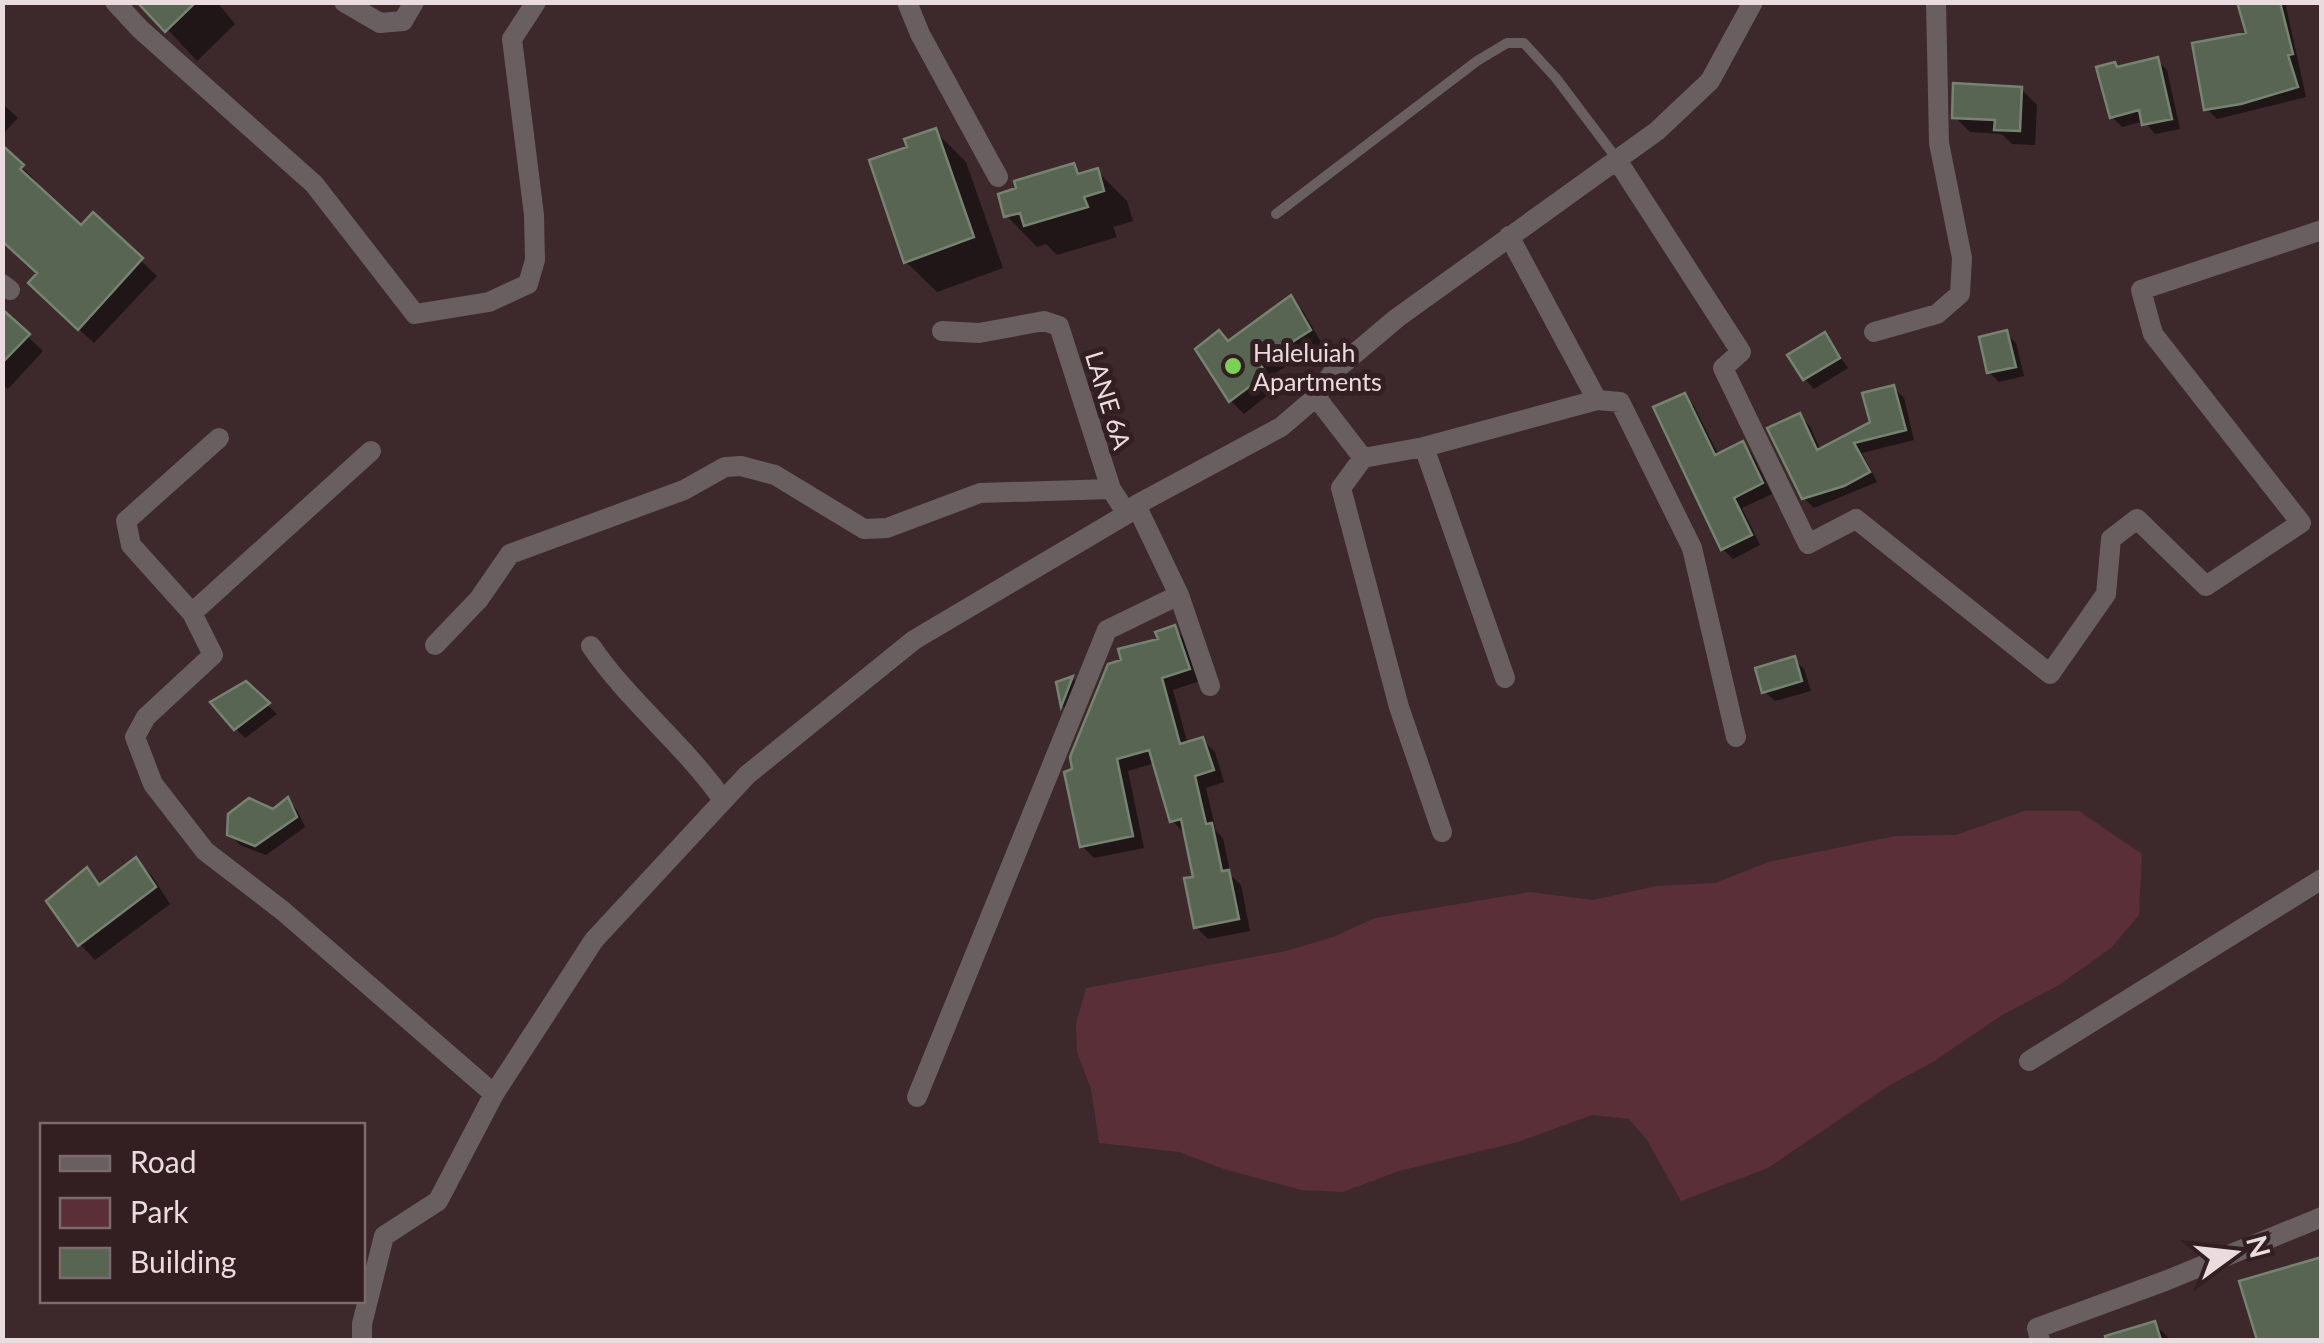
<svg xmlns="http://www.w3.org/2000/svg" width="2324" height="1343" font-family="Lato,sans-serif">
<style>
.green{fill:#5b2f37}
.shadow{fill:#0007}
.building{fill:#586553;stroke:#758370;stroke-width:2.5}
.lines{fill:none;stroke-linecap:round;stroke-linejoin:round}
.service{stroke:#695e60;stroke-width:10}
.minor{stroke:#695e60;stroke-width:20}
.poi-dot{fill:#7ad156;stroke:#331e21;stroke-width:4}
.labels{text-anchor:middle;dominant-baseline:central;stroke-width:10;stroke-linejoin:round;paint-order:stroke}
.poi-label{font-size:25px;fill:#eadcde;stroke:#331e21;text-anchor:start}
.street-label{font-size:25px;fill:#eadcde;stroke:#331e21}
</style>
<rect width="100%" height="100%" fill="#3d282b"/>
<!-- green -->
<path class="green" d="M2024 811H2079L2142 854 2139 915 2111 948 2059 985 2002 1015 1933 1062 1890 1085 1768 1168 1681 1201 1647 1140 1629 1119 1592 1115 1518 1142 1399 1171 1343 1192 1301 1190 1224 1169 1179 1152 1099 1143 1091 1089 1077 1052 1076 1023 1086 988 1286 951 1333 937 1375 918 1530 892 1593 900 1656 886 1715 883 1768 862 1895 836 1956 835Z"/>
<!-- shadow -->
<path class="shadow" d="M142 2H217L235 24 197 61Z
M2240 2H2285L2306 97 2217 119 2207 109 2250 35Z
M2157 60 2167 70 2180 129 2155 134 2144 121 2122 127 2112 117 2119 69Z
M2021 89 2037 105 2035 145 2012 144 2002 134 1970 132 1955 117Z
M2 103 18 118 2 135Z
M935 131 966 162 1003 268 937 292 906 262 910 148Z
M2 148 37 182 34 185 81 229 93 215 157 276 94 343 46 299 40 274 2 242Z
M1074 166 1083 175 1097 171 1127 201 1133 221 1113 227 1117 237 1057 255 1046 244 1037 247 1007 216Z
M1291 298 1303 311 1322 344 1269 377 1276 386 1273 391 1244 414 1231 401 1199 350 1229 344Z
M2 312 43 351 8 389 2 384Z
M2006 333 2016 343 2024 376 1999 382 1989 372Z
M1825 335 1848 368 1814 389 1805 379Z
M1894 388 1904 398 1914 440 1862 453 1877 482 1814 508 1804 498 1800 416 1810 426 1821 451 1872 423Z
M1684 396 1694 406 1719 456 1743 444 1752 454 1772 494 1742 508 1760 545 1733 559 1723 549 1656 409Z
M1174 628 1186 640 1200 681 1173 690 1188 745 1202 740 1215 752 1224 782 1206 788 1216 831 1223 838 1231 876 1241 885 1250 931 1208 939 1196 927V879L1184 833 1172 820 1155 763 1128 771 1144 848 1094 858 1082 846 1075 770 1161 641Z
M1794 659 1804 669 1811 691 1775 701 1765 692Z
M1073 679 1087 694 1077 720 1063 706 1059 684Z
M246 684 277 714 245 738 236 729Z
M288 800 297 810 305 827 266 855 240 845 230 834 274 812Z
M136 861 152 876 170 904 95 960 80 944 87 870 102 886Z
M2154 1324 2171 1340H2098Z"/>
<!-- building -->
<path class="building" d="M137 2H196L165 32Z
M2237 2H2280L2293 54 2288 55 2298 87 2241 104 2204 110 2192 43 2246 33Z
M2158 57 2172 119 2142 125 2139 110 2110 118 2096 67 2115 62 2117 67Z
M1953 83 2022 87 2020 131 1994 130 1995 120 1952 118Z
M936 128 974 237 904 263 869 160 907 147 904 139Z
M2 145 24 165 20 169 81 225 93 212 143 258 78 330 28 283 37 273 2 241Z
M1074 163 1078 174 1098 168 1104 191 1084 197 1088 207 1024 226 1020 213 1004 217 998 194 1016 188 1014 181Z
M1291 295 1311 330 1259 363 1265 371 1261 378 1229 402 1195 349 1219 330 1228 341Z
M2 309 30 334 2 363Z
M2007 330 2016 367 1987 373 1979 337Z
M1825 332 1840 358 1803 380 1787 355Z
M1894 385 1906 430 1854 443 1870 472 1844 486 1802 499 1767 428 1800 413 1817 450 1870 422 1862 393Z
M1685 393 1715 455 1743 441 1763 483 1734 498 1752 535 1721 550 1653 407Z
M1175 625 1190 669 1162 678 1180 744 1203 737 1214 770 1195 776 1206 824 1212 823 1222 871 1229 870 1239 919 1194 928 1184 878 1193 877 1181 819 1170 822 1149 750 1117 759 1133 836 1080 847 1064 772 1072 769 1070 757 1108 664 1121 660 1118 649 1158 639 1155 632Z
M1795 656 1802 681 1762 693 1755 668Z
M1073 676 1061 707 1056 682Z
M246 681 270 703 234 730 210 702Z
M288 797 297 817 255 846 227 835 228 814 249 798 273 809Z
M136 857 156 887 78 946 46 901 87 867 99 885Z
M2322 1257V1340H2257L2239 1281Z
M2155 1321 2161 1340H2106L2105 1336Z"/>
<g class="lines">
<!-- service -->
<path class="service" d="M1276 214 1477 61 1507 43H1524L1556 78 1617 159"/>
<!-- minor -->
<path class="minor" d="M115 2 140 29 314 184 415 314 489 302 528 284 535 260 534 215 512 39 536 2
M344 2 380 23 403 21 414 2
M907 2 920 34 998 177
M1617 160 1741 352 1723 368 1808 544 1856 519 2050 674 2106 594 2111 539 2137 519 2206 586 2301 523 2153 334 2141 290 2322 230
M1509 236 1597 400 1620 402 1692 548 1736 737
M2 284 10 290
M942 331 979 333 1044 321 1059 326 1111 489
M1874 332 1937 314 1960 294 1962 258 1939 143 1936 2
M1316 397 1363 458 1424 447 1505 678
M219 438 126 521 131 545 192 613 213 655 146 717 135 737 153 784 205 851 283 911 494 1094
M1424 447 1597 400
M1363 458 1341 488 1399 707 1442 832
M1136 505 1179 595 1210 686
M192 613 371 451
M435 645 479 599 510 554 684 490 725 467 741 466 775 475 864 529 887 528 980 493 1111 489 1127 514
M591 646C629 702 684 744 723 800
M2029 1061 2322 879
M917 1097 1107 630 1179 595
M362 1340V1324L384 1236 438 1201 494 1094 594 940 747 775 914 640 1127 514 1136 505 1281 427 1316 397 1333 372 1397 318 1657 131 1710 81 1753 2
M2040 1340 2037 1328 2165 1281 2322 1217"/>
</g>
<!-- markers -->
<circle class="poi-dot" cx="1233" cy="366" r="10"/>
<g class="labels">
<!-- poi labels -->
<g class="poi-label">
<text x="1253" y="352">Haleluiah<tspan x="1253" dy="29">Apartments</tspan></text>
</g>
<!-- street labels -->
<g class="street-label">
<text transform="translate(1109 400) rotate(73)">LANE 6A</text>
</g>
</g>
<!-- border -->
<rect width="2324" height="1343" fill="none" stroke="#eadcde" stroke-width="10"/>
<!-- legend -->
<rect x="40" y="1123" width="325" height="180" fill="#331e21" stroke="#7c6a6d" stroke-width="2.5"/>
<rect x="60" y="1156" width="50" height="15" fill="#695e60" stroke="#7c6a6d" stroke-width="2.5"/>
<text x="130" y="1173" font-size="30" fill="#eadcde">Road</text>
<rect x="60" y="1198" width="50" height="30" fill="#5b2f37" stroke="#7c6a6d" stroke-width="2.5"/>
<text x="130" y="1223" font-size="30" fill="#eadcde">Park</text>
<rect x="60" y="1248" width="50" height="30" fill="#586553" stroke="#7c6a6d" stroke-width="2.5"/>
<text x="130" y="1273" font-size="30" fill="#eadcde">Building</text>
<!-- north arrow -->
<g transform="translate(2234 1253) rotate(75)" stroke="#331e21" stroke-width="8" paint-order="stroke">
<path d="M0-8L18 38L0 25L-18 38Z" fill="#eadcde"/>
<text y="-15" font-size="28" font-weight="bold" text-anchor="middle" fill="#eadcde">N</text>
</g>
</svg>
